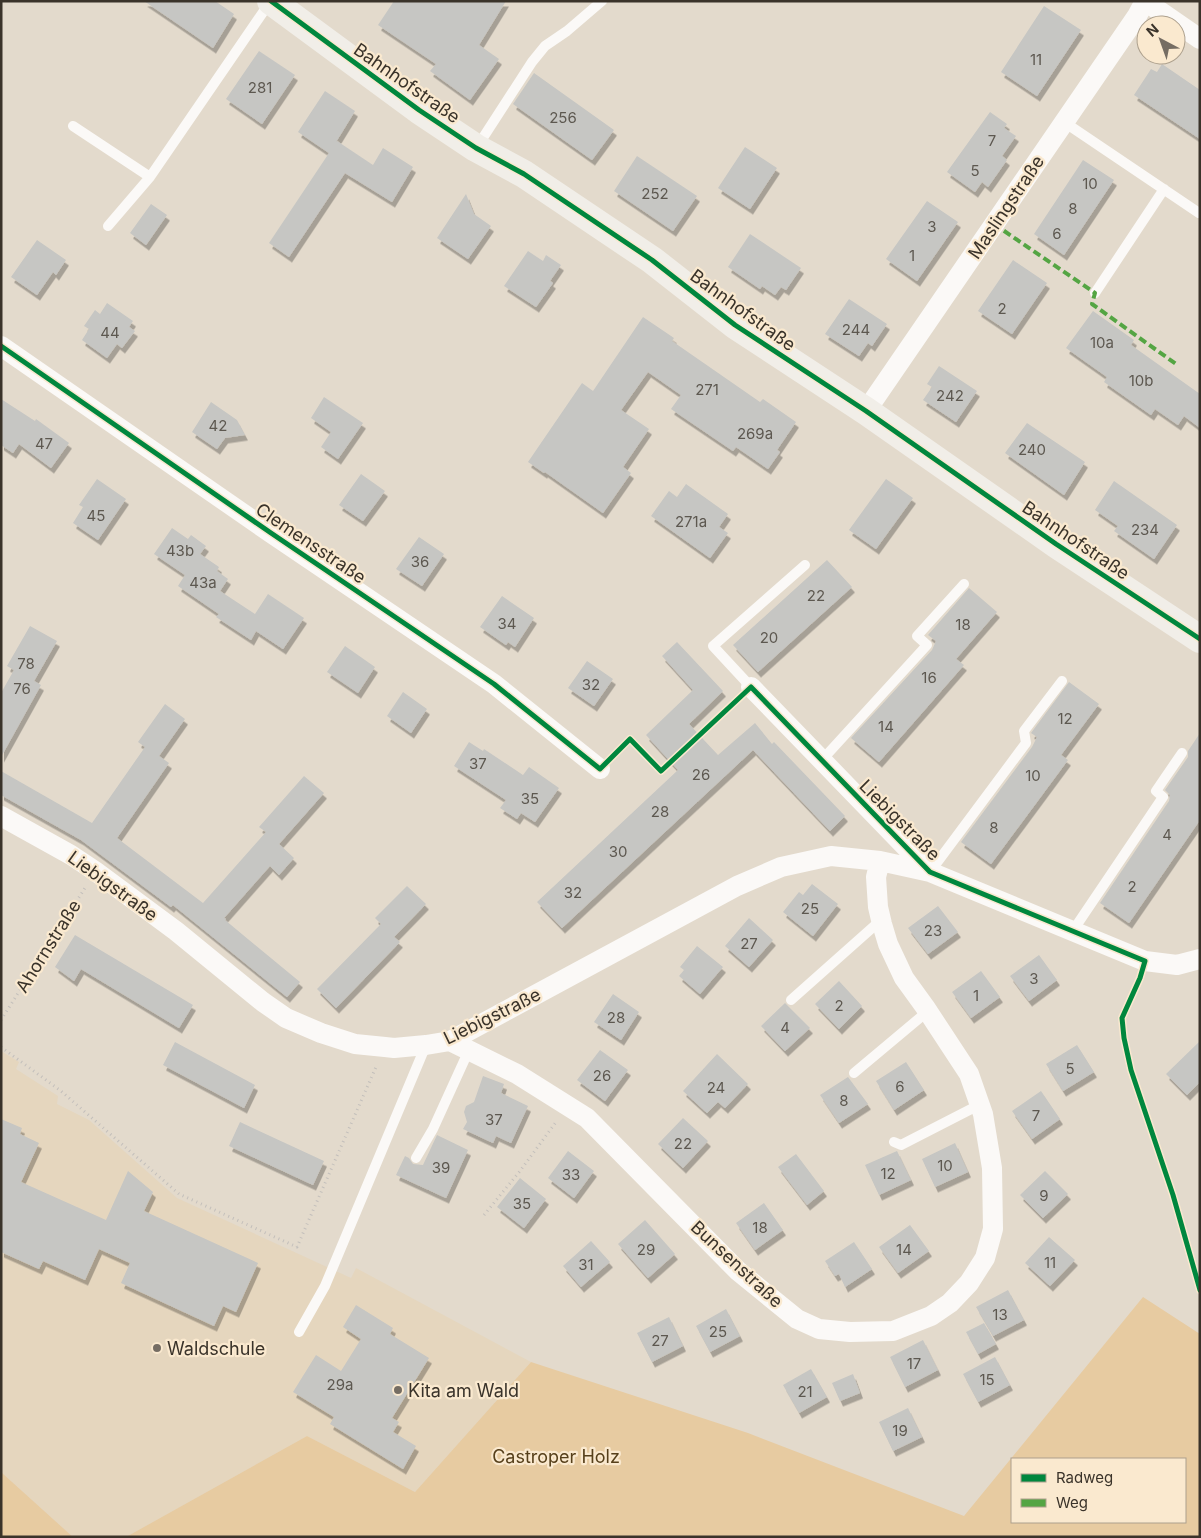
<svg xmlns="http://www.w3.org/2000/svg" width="1201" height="1538" font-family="Inter,sans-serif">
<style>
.built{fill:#e5d6be}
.green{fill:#e7cba1;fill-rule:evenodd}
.building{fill:#c6c6c3;filter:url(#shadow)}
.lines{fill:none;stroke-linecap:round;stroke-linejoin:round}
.path{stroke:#c3bfbb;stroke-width:3;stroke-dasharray:1 4;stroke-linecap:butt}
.lane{stroke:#fbf9f7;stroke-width:10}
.street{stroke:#fbf9f7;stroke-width:20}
.secondary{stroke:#f1eee8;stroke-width:28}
.quiet{stroke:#54a543;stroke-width:4;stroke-dasharray:8 4;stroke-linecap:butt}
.cycleway-casing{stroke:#fae9cf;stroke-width:8}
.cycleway{stroke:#00873e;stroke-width:5}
.poi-dot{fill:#756d63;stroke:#fae9cf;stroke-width:2}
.labels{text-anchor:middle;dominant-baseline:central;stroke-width:4.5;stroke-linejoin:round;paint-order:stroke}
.number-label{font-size:15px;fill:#5d5850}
.street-label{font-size:18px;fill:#3a332a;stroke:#fae9cf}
.poi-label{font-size:18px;fill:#3a332a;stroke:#fae9cf;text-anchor:start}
.park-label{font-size:18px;fill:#57401b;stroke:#fae9cf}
</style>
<defs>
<filter id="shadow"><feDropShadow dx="3" dy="5.5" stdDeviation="0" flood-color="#0004"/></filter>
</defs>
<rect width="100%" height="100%" fill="#e3dacc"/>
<!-- built -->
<path class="built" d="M1 1051 19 1062 16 1069 58 1096 57 1104 89 1120 177 1198 351 1278 356 1268 531 1362 415 1492 307 1436 126 1537H73L1 1472Z"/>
<!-- green -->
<path class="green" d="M1143 1297 1200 1334V1537H126L307 1436 415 1492 531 1362 748 1433 964 1516ZM1185 1459V1522H1012V1459Z
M1 1472 73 1537H1Z"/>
<!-- building -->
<path class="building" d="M144 1H215L234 14 213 48Z
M394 1H506L479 45 499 59 470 100 430 71 436 64 378 25Z
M1044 6 1081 30 1037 96 1001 72Z
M259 51 295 75 262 124 226 99Z
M1162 64 1200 90V139L1134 95 1151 69 1157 72Z
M534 73 614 130 592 160 513 104Z
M325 91 355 111 336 142 337 141 373 165 383 148 413 167 392 202 345 173 289 257 269 243 329 153 298 132Z
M990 112 1007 124 1004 128 1016 136 1002 156 1007 160 988 187 982 182 975 192 947 172Z
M745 147 777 168 750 209 718 188Z
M637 156 697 196 673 231 614 191Z
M1083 160 1114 180 1064 255 1034 234Z
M466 194 474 214 491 226 468 259 437 238Z
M927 201 958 222 917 281 886 259Z
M151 204 167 215 146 245 130 233Z
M750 234 801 268 786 290 781 287 775 295 762 286 760 289 728 267Z
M37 240 66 260 56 275 53 272 37 295 11 277Z
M528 251 543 261 546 255 561 265 550 281 553 283 536 307 504 286Z
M1013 260 1047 283 1012 334 978 311Z
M849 299 887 324 872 346 868 343 859 356 825 334Z
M107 303 133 321 129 327 135 331 122 348 117 344 107 358 82 340 89 329 84 326 95 310 100 314Z
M1093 311 1134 340 1131 345 1200 394V428L1184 416 1178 425 1155 409 1151 415 1104 382 1107 377 1066 348Z
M643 317 674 338 672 341 760 402 763 399 796 422 777 450 780 452 768 469 736 447 733 451 671 409 681 395 648 372 621 410 649 429 623 467 631 473 603 513 545 472 544 473 528 462 582 383 593 391Z
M939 366 977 391 956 422 923 400 932 387 927 384Z
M324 397 363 423 338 459 321 447 331 432 311 418Z
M1 399 35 421 36 419 69 443 51 468 19 444 13 453 1 445Z
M211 402 237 420 245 435 225 438 217 449 192 432Z
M1027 423 1085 462 1064 495 1005 453Z
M361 474 385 491 363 521 339 505Z
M97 479 126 499 98 540 73 523 83 507 79 505Z
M886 479 913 498 876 549 849 530Z
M1114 481 1177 525 1154 559 1114 531 1118 526 1095 510Z
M686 484 728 514 719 527 728 533 710 558 651 516 669 491 677 497Z
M172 528 188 539 191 535 206 546 200 554 219 567 217 571 228 579 220 591 255 614 268 594 304 618 283 649 256 631 251 640 216 617 219 614 178 586 185 575 154 554Z
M419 537 444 554 422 586 396 569Z
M827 560 852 587 758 672 733 645Z
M969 588 997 612 956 659 964 665 879 762 851 738 932 650 936 641 928 635Z
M502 596 534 618 515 647 508 642 506 645 480 627Z
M30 626 57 641 34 681 41 685 1 757V693L14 670 7 666Z
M677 642 723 691 689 724 718 755 755 723 772 744 774 742 845 816 830 831 753 750 562 928 537 902 678 770 646 735 693 690 662 656Z
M345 646 375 667 358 693 327 672Z
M587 661 613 679 594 706 568 688Z
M1069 682 1099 704 1061 755 1068 760 991 864 961 842 1032 747 1037 737 1031 733Z
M403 692 427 709 411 733 387 716Z
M165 704 185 719 159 756 169 763 117 838 203 903 266 832 259 827 304 776 324 793 279 844 294 858 279 875 270 866 224 918 226 919 225 920 300 982 287 997 173 905 171 907 81 840 1 795V771L92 823 145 747 138 742Z
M1200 733V820L1129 923 1100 903 1169 801 1170 795 1165 790 1188 757V751Z
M469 742 483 751 484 749 523 775 529 767 559 788 535 822 521 813 517 819 500 808 506 800 454 766Z
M812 884 838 904 813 936 783 912 799 892 803 895Z
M407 886 426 904 394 937 400 942 336 1008 317 989 381 924 375 918Z
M938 906 958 932 928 954 908 928Z
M749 918 773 940 749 967 725 946Z
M75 935 193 1005 179 1028 81 969 74 981 55 967Z
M697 946 723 967 700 994 679 976 684 970 680 967Z
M1039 955 1057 980 1029 1001 1010 976Z
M981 971 1000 997 971 1018 952 992Z
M839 981 862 1006 839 1029 815 1004Z
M613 994 639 1012 621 1040 594 1022Z
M785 1003 810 1028 785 1051 761 1026Z
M1200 1041V1082L1187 1095 1166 1074Z
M175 1042 255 1085 244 1108 163 1065Z
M1077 1045 1094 1072 1063 1091 1046 1064Z
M600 1050 628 1070 605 1101 577 1080Z
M717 1054 748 1084 725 1108 718 1102 707 1113 683 1091Z
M906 1062 924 1090 894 1110 876 1081Z
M483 1076 504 1084 501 1093 528 1106 511 1143 496 1136 493 1143 463 1129 467 1122 464 1112 466 1106 474 1102Z
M848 1077 868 1104 839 1123 820 1095Z
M1041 1091 1060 1119 1032 1139 1012 1111Z
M683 1118 708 1141 683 1168 658 1144Z
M1 1119 22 1128 20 1134 39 1143 21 1182 106 1220 128 1171 153 1192 144 1211 258 1263 236 1312 223 1306 214 1326 121 1283 130 1263 99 1249 85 1280 43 1261 39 1269 1 1252Z
M240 1122 324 1161 313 1185 229 1146Z
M437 1135 468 1150 446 1198 396 1175 405 1156 409 1158 413 1164 423 1165Z
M955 1143 968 1172 935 1187 922 1159Z
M568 1151 594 1171 574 1198 548 1178Z
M897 1151 911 1180 879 1195 865 1165Z
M796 1154 824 1191 807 1205 778 1167Z
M1045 1171 1068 1194 1043 1218 1020 1195Z
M520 1178 546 1199 524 1228 497 1207Z
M764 1203 783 1230 755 1250 736 1223Z
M645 1220 675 1254 648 1278 618 1244Z
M910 1225 929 1251 898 1273 879 1247Z
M1049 1237 1075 1260 1050 1286 1025 1263Z
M591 1241 610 1262 581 1287 563 1266Z
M854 1242 872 1269 845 1287 839 1274 835 1276 825 1261Z
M1008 1290 1024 1320 993 1336 976 1307Z
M356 1305 393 1328 390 1334 429 1358 392 1418 399 1422 393 1432 416 1446 403 1469 330 1424 334 1417 293 1392 316 1355 341 1371 361 1339 343 1327Z
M726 1309 740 1336 710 1352 696 1326Z
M669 1317 683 1346 652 1362 637 1333Z
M984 1323 996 1344 978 1354 966 1332Z
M923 1340 938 1370 905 1387 890 1357Z
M995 1357 1010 1385 978 1402 963 1374Z
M811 1369 827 1397 799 1413 783 1385Z
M853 1374 860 1393 840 1401 832 1383Z
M908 1408 922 1437 893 1451 879 1422Z"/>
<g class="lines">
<!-- path -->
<path class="path" d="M1 1020 85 888
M1 1047 61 1091 179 1194 297 1247 376 1067
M484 1215 520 1171 556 1122"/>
<!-- lane -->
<path class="lane" d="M1064 122 1199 213
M73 126 150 177 270 2
M477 147 532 62 545 46 567 31 602 1
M108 226 150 177
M1095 293 1164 189
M751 687 713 646 805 565
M822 760 927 645 917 636 964 584
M930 872 1026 743 1024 731 1062 681
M1072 932 1163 797 1156 791 1182 753
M791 1000 881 920
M854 1073 928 1011
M894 1142 901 1145 979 1105
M416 1158 433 1129 469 1050
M299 1332 325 1286 426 1045"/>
<!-- street -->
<path class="street" d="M1145 1 1200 39
M1 346 271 533 494 684 600 769
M866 411 1137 16 1145 1
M751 687 930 872
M1 816 71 855 95 871 176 931 263 1002 286 1018 321 1033 355 1044 385 1047 394 1048 426 1045 450 1041 737 886 781 867 831 856 880 861 930 872 1145 961 1177 965 1200 959
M450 1041 517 1074 587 1118 738 1271 797 1319 819 1329 850 1332 893 1331 931 1316 950 1303 969 1283 985 1258 993 1229 992 1168 983 1114 969 1074 925 1007 904 978 888 944 882 924 878 907 876 877 880 861"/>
<!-- secondary -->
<path class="secondary" d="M271 1 419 110 476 148 524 174 652 260 735 325 866 411 1056 544 1200 639"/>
<!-- quiet -->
<path class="quiet" d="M994 224 1095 293 1092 304 1176 364"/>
<!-- cycleway casing -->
<g class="cycleway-casing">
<path id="cycleway" d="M271 1 419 110 476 148 524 174 652 260 735 325 866 411 1056 544 1200 639
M1 346 271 533 494 684 600 769 630 739 661 771 751 687 930 872 1145 961 1140 978 1122 1018 1124 1038 1131 1070 1173 1195 1200 1290"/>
</g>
<!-- cycleway -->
<use href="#cycleway" class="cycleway"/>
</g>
<!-- markers -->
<g class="poi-dot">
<circle cx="157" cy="1348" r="5"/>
<circle cx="398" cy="1390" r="5"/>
</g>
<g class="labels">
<!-- number labels -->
<g class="number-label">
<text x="1036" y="59">11</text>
<text x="260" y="87">281</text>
<text x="563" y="117">256</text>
<text x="992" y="140">7</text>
<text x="975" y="170">5</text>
<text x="1090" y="183">10</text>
<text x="655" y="193">252</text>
<text x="1073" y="208">8</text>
<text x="932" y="226">3</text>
<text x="1057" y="233">6</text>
<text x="912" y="255">1</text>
<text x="1002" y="308">2</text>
<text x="856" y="329">244</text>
<text x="110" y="332">44</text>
<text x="1102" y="342">10a</text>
<text x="1141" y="380">10b</text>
<text x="707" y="389">271</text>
<text x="950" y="395">242</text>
<text x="218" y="425">42</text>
<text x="755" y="433">269a</text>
<text x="44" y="443">47</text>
<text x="1032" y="449">240</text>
<text x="96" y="515">45</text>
<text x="691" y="521">271a</text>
<text x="1145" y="529">234</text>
<text x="180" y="550">43b</text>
<text x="420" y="561">36</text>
<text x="203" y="582">43a</text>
<text x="816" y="595">22</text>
<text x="507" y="623">34</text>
<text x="963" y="624">18</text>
<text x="769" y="637">20</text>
<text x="26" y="663">78</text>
<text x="929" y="677">16</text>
<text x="591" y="684">32</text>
<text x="22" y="688">76</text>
<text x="1065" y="718">12</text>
<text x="886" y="726">14</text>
<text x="478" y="763">37</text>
<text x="701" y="774">26</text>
<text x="1033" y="775">10</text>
<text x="530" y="798">35</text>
<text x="660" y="811">28</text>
<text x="994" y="827">8</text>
<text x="1167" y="834">4</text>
<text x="618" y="851">30</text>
<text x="1132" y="886">2</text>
<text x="573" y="892">32</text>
<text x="810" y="908">25</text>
<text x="933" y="930">23</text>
<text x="749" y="943">27</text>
<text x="1034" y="978">3</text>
<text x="976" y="995">1</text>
<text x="839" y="1005">2</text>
<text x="616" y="1017">28</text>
<text x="785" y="1027">4</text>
<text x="1070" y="1068">5</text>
<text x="602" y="1075">26</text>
<text x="900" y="1086">6</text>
<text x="716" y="1087">24</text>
<text x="844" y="1100">8</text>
<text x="1036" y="1115">7</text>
<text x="494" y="1119">37</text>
<text x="683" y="1143">22</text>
<text x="945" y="1165">10</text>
<text x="441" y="1167">39</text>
<text x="888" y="1173">12</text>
<text x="571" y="1174">33</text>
<text x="1044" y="1195">9</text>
<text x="522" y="1203">35</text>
<text x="760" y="1227">18</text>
<text x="646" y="1249">29</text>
<text x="904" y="1249">14</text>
<text x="1050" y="1262">11</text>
<text x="586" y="1264">31</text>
<text x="1000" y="1314">13</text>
<text x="718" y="1331">25</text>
<text x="660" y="1340">27</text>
<text x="914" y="1363">17</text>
<text x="987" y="1379">15</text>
<text x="340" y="1384">29a</text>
<text x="805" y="1391">21</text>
<text x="900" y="1430">19</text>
</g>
<!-- street labels -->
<g class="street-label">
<text transform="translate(407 83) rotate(35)">Bahnhofstraße</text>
<text transform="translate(1006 207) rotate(-56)">Maslingstraße</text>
<text transform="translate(743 310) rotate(36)">Bahnhofstraße</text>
<text transform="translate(1076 540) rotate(34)">Bahnhofstraße</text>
<text transform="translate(311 543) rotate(34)">Clemensstraße</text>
<text transform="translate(900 820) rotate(45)">Liebigstraße</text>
<text transform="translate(113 886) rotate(36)">Liebigstraße</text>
<text transform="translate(48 946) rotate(-58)">Ahornstraße</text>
<text transform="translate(492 1016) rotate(-26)">Liebigstraße</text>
<text transform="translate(737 1264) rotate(43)">Bunsenstraße</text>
</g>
<!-- poi labels -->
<g class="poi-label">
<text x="167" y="1348">Waldschule</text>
<text x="408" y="1390">Kita am Wald</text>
</g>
<!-- park labels -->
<g class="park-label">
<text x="556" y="1456">Castroper Holz</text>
</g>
</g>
<!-- border -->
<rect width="1201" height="1538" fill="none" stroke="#3a332a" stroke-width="5"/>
<!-- legend -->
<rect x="1011" y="1458" width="175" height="65" fill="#fae9cf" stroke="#ada08d"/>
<rect x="1021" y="1474" width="25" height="8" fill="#00873e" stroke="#ada08d"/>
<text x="1056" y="1483" font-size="15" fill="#3a332a">Radweg</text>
<rect x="1021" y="1499" width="25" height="8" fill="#54a543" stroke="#ada08d"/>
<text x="1056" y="1508" font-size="15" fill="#3a332a">Weg</text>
<!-- north arrow -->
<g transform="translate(1161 40) rotate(319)"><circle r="24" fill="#fae9cf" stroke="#ada08d"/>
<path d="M0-4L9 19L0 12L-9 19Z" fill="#756d63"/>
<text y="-8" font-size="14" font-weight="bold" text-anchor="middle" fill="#3a332a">N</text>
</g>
</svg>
